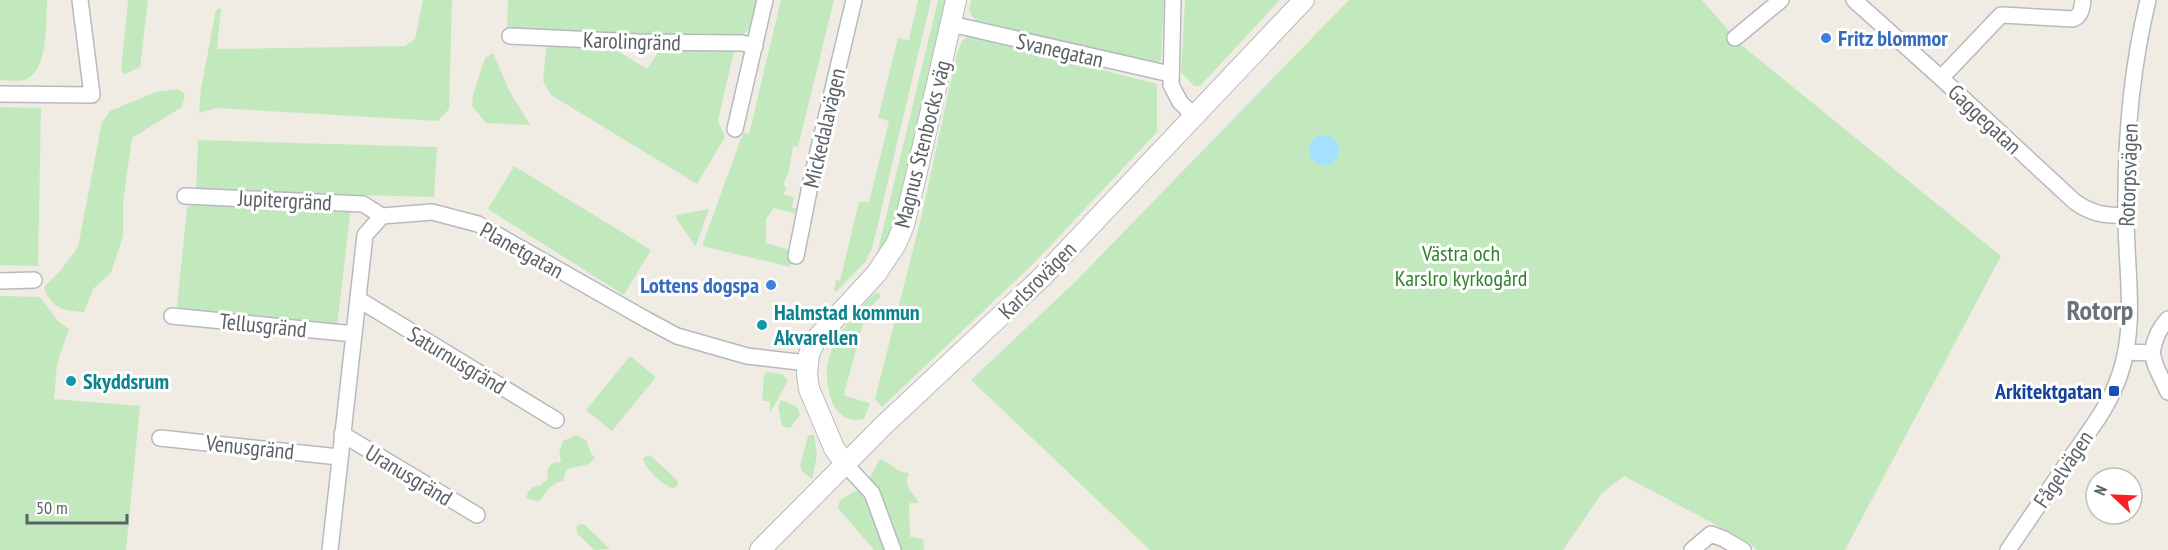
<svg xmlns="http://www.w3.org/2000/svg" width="2168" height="550" font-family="'PT Sans Narrow',sans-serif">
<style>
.green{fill:#c2e9be}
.water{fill:#a4e0ff}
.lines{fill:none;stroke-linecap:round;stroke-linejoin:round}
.minor-casing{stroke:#b6babf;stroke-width:18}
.tertiary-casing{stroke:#b6babf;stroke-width:22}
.minor{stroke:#fff;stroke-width:15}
.tertiary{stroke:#fff;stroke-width:20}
.shop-dot{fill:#3f7fe0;stroke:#fff;stroke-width:2}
.culture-dot{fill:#0f9aa8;stroke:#fff;stroke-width:2}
.transit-dot{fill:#1a4fb4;stroke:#fff;stroke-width:2}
.labels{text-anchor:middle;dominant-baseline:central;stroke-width:6;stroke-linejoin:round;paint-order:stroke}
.shop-label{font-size:22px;font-weight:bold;fill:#366cbe;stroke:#fff;text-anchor:start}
.street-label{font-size:22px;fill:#5b6166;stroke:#fff}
.park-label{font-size:22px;fill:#30832d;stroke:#fff}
.culture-label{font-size:22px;font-weight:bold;fill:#0d838f;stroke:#fff;text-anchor:start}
.transit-label{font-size:22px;font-weight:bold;fill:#164399;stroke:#fff;text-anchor:end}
.district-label{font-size:28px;font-weight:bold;fill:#6c7378;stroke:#fff}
</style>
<rect width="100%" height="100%" fill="#f0ece3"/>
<!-- green -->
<path class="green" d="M0 0H47C46 20 49 73 24 80 17 82 7 80 0 80Z
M128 0H148L140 67 125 74 121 72Z
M423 0H452L449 109 438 121 217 108 199 113 201 88 216 10 221 8 217 49 405 46 415 39Z
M508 0H759C754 19 755 32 734 38L507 28Z
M781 0H834L798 147 793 146 789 171 783 185 787 188 783 194 794 197 792 207 800 210 799 214 774 208 766 219V243L794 251 790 267 702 246 743 133 749 134Z
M918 0H931L872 249 865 262 836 292 834 290 836 280 840 281 859 202H869L889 121 878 118 898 38 909 40Z
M938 0H947L894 229 889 241 876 258Z
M971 0H1164L1161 60 1153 66 976 21 969 11Z
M1185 0H1280L1200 86H1194L1181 72Z
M1349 0H1702L1740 44 2001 256 1845 550H1757L1748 542 1624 476 1602 493 1563 550H1150L971 380 1075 282Z
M969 36 1157 84V132L1036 261 882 407 875 399 921 218 957 53 962 41Z
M547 42 605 43 647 69 660 49 734 51 718 121 725 137 697 184 551 95 543 81Z
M493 53 510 92 530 125 486 123 472 106 473 95 485 58Z
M178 89 185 95 182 107 132 138 123 202V236L111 273 93 289 84 312C63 311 51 308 44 287L61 270 78 247 102 122 110 111 156 92Z
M0 107 41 108 38 266 0 265Z
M198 140 437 147 434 197 196 191Z
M514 166 651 250 624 295 488 209Z
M195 203 351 207 337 326 184 312 177 306 187 208Z
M709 209 696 245 695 246 676 218 677 215Z
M875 293 880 294V298L868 308 866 313 844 394 845 396 870 403 864 419C853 422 843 419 836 409 830 400 828 389 827 378 825 342 852 317 875 293Z
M0 296 40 297 58 321 69 329 57 364 54 399 140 406 126 550H0Z
M630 356 656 377 612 431 586 410Z
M766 372 782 374 788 381 770 413V401H762L764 376Z
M781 400 797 407 800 415 790 428 782 426 778 406Z
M814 434 817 455 812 479 803 472 800 466 808 436Z
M576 435 586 440 591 453 595 458 589 464 567 469 563 481C549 484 547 492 539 502L526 498C529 489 532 486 541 485L548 478C546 470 548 465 556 462L559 463 561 460 559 453 563 441Z
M650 455 677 480 678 485 675 488C665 489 644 468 643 458Z
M880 459C891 462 895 472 909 473 903 486 912 492 919 503H910L909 506 910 537 923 539 924 550H899L889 517 869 479Z
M859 489 866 498 887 550H874L838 508 840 500Z
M580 524 585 525 610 549 594 550 577 533 576 527Z"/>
<!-- water -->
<path class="water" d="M1309 150a15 15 0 1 1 30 0a15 15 0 1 1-30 0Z"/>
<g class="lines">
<!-- minor casing -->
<g class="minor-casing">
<path id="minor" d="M1173 0 1171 85 1180 102 1194 116
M1854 0 1941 78 2075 202C2094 215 2104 215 2126 216
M951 24 1170 74
M510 36 638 42 742 43 755 46
M1735 38 1781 0
M1941 78 2001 15 2073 19C2081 16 2082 8 2083 0
M0 94 92 95 80 0
M735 129 765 0
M185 196 363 204 382 216
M796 256 811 181 854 0
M0 281 34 280
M358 299 556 420
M172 316 354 334
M2126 352 2152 353C2154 341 2159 328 2168 319
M2152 353 2156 367 2168 392
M342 434 477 515
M160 438 339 457
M846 465 872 493 893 550
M330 550 365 235 382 216 432 212 478 224 647 320 677 336 747 356 807 363
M1692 550 1711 534 1724 539 1743 550
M2008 550C2029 519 2051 487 2072 456 2090 430 2110 405 2120 374 2137 324 2126 269 2126 216 2125 144 2131 70 2148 0"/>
</g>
<!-- tertiary casing -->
<g class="tertiary-casing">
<path id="tertiary" d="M846 465 834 448 809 389 807 374 809 354 816 339 876 274 896 244 904 225 916 176 956 0
M760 550 884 425 1042 277 1304 0"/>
</g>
<!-- minor -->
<use href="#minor" class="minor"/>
<!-- tertiary -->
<use href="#tertiary" class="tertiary"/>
</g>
<!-- markers -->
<g class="shop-dot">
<circle cx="1826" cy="38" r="6"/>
<circle cx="771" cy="285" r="6"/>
</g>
<g class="culture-dot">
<circle cx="762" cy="325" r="6"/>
<circle cx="71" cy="381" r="6"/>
</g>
<rect class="transit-dot" x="2108" y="385" width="12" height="12" rx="3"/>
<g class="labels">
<!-- shop labels -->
<g class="shop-label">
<text x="1838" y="38">Fritz blommor</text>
<text x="759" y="285" text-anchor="end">Lottens dogspa</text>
</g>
<!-- street labels -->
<g class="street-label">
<text transform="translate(632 41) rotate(2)">Karolingränd</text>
<text transform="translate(1060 50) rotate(13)">Svanegatan</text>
<text transform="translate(1985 119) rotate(43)">Gaggegatan</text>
<text transform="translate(824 128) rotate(-77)">Mickedalavägen</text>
<text transform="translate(922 144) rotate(-76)">Magnus Stenbocks väg</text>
<text transform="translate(2128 175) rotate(-88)">Rotorpsvägen</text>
<text transform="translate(285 200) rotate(3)">Jupitergränd</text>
<text transform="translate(522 250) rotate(29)">Planetgatan</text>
<text transform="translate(1037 280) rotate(-45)">Karlsrovägen</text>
<text transform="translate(263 325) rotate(6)">Tellusgränd</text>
<text transform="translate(457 360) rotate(31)">Saturnusgränd</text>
<text transform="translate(250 447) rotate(6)">Venusgränd</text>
<text transform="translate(2063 469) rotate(-56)">Fågelvägen</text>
<text transform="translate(409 475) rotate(31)">Uranusgränd</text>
</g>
<!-- park labels -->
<g class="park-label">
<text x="1461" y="253">Västra och<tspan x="1461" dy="25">Karslro kyrkogård</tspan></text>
</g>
<!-- culture labels -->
<g class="culture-label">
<text x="774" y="312">Halmstad kommun<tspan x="774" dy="25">Akvarellen</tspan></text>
<text x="83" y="381">Skyddsrum</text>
</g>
<!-- transit labels -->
<g class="transit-label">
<text x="2102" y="391">Arkitektgatan</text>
</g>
<!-- district labels -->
<g class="district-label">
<text x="2100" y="309">Rotorp</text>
</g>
</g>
<!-- north arrow -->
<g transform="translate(2114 496) rotate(293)"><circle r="28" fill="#ffffff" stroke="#bdc0c2" stroke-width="1.5"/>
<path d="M0-4.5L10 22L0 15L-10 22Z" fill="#f82124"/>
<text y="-9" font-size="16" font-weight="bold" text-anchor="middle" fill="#5b6166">N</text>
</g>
<!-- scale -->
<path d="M27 514v9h100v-9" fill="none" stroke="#5b6166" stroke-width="3"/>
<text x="36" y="514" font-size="18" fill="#5b6166" stroke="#ffffff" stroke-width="4.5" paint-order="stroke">50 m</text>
</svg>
